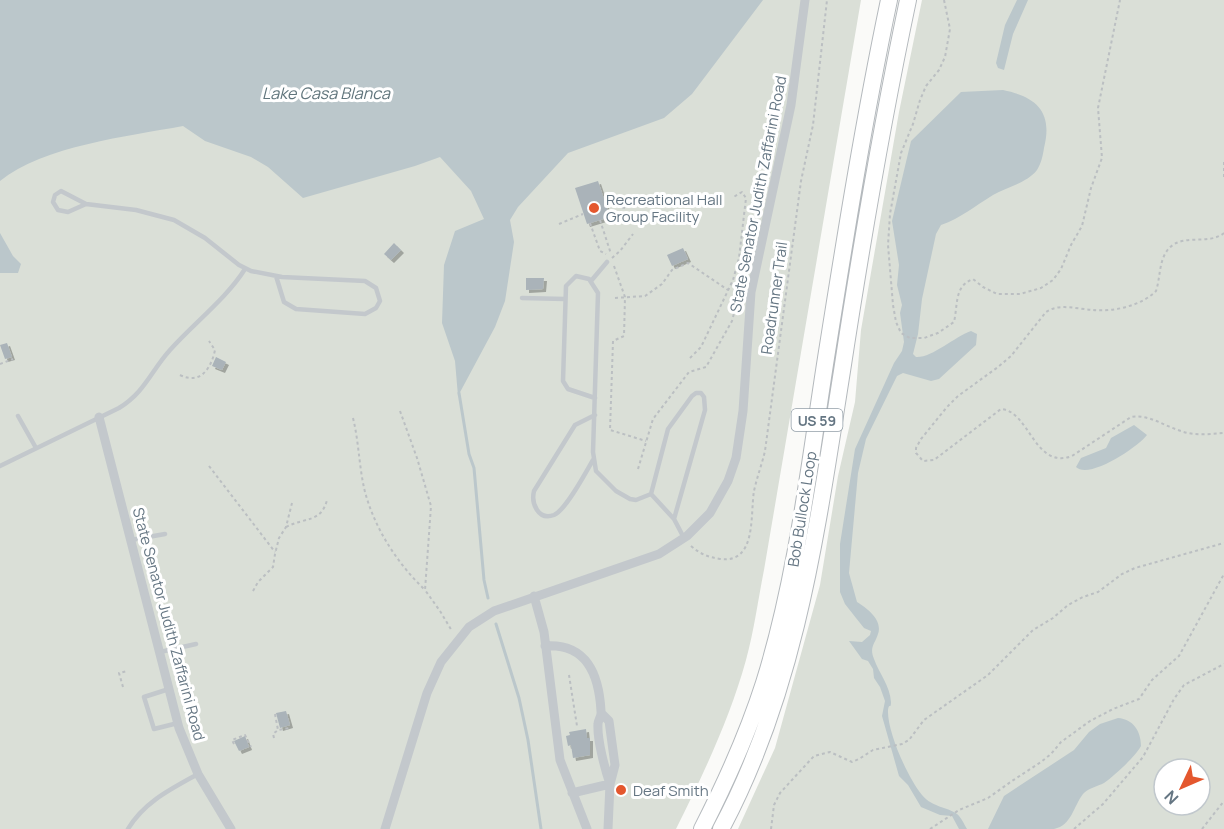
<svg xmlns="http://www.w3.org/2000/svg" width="1224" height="829" font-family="Manrope,sans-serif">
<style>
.green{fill:#dadfd7;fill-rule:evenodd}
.water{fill:#bbc7cb}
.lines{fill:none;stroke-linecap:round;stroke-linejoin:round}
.stream{stroke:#bbc7cb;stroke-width:3}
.building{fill:#aab3b9;filter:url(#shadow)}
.highway-casing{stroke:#b4b9bd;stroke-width:18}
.path{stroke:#bbbfc2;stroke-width:2;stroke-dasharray:3 3;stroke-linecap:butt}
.lane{stroke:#c3c8cc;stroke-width:4.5}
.street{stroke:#c3c8cc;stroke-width:9}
.highway{stroke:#fff;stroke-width:16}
.poi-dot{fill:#e4572e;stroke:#fff;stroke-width:2}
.labels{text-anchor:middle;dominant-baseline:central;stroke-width:6;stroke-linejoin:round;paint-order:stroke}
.shield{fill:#fff;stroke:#939fa8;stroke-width:1.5}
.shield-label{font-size:14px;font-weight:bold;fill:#657683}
.street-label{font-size:15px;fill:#657683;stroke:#fff}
.poi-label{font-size:15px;fill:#657683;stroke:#fff;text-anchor:start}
.water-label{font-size:16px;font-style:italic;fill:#60757c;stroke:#fff}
</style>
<defs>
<filter id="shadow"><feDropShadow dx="3" dy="3" stdDeviation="0" flood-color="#0004"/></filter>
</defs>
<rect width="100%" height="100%" fill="#fafaf8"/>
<!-- green -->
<path class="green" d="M0 0H861L764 570C758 600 754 631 746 660 730 718 703 775 676 829H0Z
M922 0H1224V829H738L775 748 820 585 838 476 855 402 861 330 899 112ZM1164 769H1200V805H1164Z"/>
<!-- water -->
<path class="water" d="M0 0H763L692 94 664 118 568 153 518 207 510 220 514 242 505 301 495 327 458 396 455 361 442 323 444 265 455 231 484 219 471 191 440 157 415 166 303 198 268 167 251 157 205 141 183 126C129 136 43 146 0 181Z
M1017 0H1028L1013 34 1004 70 998 68 996 63 1005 25Z
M1003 90C1037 97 1053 112 1044 148 1043 155 1041 164 1037 170 1027 183 1007 187 993 195 975 206 961 218 941 225L936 234 922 299 918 334 913 354 916 357C932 358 954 337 971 331L977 334 976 345 939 379 931 381 903 373 897 376 866 439 858 473 849 573 857 602C867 608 883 620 878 634 875 644 869 647 874 659 879 673 890 686 891 702 891 710 889 702 888 710 887 732 908 778 922 795 933 808 946 806 957 814 961 817 964 824 967 829H959L952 816 940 815 921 807 908 785 899 776 882 716 885 701 880 687 874 678 873 669 868 661 862 659 849 641 862 642 870 635 871 631 864 628 856 618 845 604 840 592V544L855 449 894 363 902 351 904 342 900 313 902 305 897 285 899 265 892 221 911 141 961 92Z
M0 233 13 256 21 264 18 273H0Z
M1134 425 1147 435C1138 447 1089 480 1076 467L1081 458 1106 448 1111 438Z
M1118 718C1133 719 1141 731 1141 746 1135 757 1114 776 1104 783 1098 786 1087 789 1083 794 1073 807 1072 825 1054 829H988L1004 796 1074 750 1089 732 1100 724Z"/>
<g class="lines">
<!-- stream -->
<path class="stream" d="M459 393 469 454 474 468 484 580 488 598
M496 624 519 698 528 740 541 829"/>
</g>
<!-- building -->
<path class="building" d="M598 181 610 217 587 224 575 188Z
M394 243 401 250 391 260 384 254Z
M683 248 688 259 672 266 667 255Z
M526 278H544L543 289 526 290Z
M7 343 12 357 5 359 0 345Z
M216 357 226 362 222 370 212 366Z
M286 711 290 725 280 728 276 713Z
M586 729 587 738H590V755L573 758 571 745 568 746 566 736 570 735 569 732Z
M245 736 249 747 239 751 234 741Z"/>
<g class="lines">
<!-- highway casing -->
<g class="highway-casing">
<path id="highway" d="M702 829C726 782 748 733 764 683 797 577 809 466 826 358 845 238 864 119 889 0
M721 829C797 687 817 528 842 371 861 247 882 123 908 0"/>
</g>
<!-- path -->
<path class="path" d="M944 0 950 29 945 57 939 70 926 86 920 100 913 124 901 153 890 214 888 245 893 305 896 322 901 333 910 338H924L938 333 954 322C958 305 954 286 973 279L983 287 997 294H1020L1041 288 1053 280 1061 269 1071 245 1082 226 1091 188 1102 158 1098 108 1120 0
M1224 162V179
M605 202 625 208
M600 220 611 254
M590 223 600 251 606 254
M559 224 583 214
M1224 233C1207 247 1178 230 1165 254 1159 265 1160 279 1156 291 1141 306 1113 312 1093 310 1077 309 1059 303 1046 312L1011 356 998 367 958 396 947 407 921 439 916 448V453L923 461 934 460 1001 409C1030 411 1034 470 1072 456L1131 417C1149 414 1164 426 1181 431 1194 436 1210 434 1224 433
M612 258 620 251 633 234
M614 266 625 297 624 336 613 341 610 430 646 441
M615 298 645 296 662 284 672 270 688 263 728 290
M690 358 701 347 733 280 739 258 746 198 742 192 732 198
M0 364 13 359
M180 375C200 385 211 369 215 350L209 341
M400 411 417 458 431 506 425 590 440 611 452 631
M353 418C359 442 359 468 365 492 375 529 397 563 425 590
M209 466 275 552
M638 469 653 419 689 372 706 367 732 321 738 298
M286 527C305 517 321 523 327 500
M691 546C700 554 708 557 720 559 757 564 750 515 754 491 757 477 762 464 765 451L801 181 813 125 827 0
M253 591 258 582 273 567 275 554 279 538 286 527 292 503
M569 675 577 726
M123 687 119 673 127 671
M275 714 278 730
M274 738 273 734 278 730 289 728
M234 744 232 740 245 735 251 747
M771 829 774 805 780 793 814 756 830 752 852 762 859 759 873 750 902 744 909 740 924 720 988 675 1033 630 1053 618 1068 605 1083 597 1098 592 1122 574 1135 568 1224 543
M930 829 959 810 988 798 1012 781 1041 762 1051 754 1061 742 1090 721 1113 709 1139 699 1152 680 1179 656 1224 574
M1074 829 1103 804 1143 757 1174 699 1184 685 1224 664
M1202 829 1224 801"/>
<!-- lane -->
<path class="lane" d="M86 204 68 212 58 210 53 202 55 195 61 191 86 204 136 210 174 220 205 238 239 265 251 271 282 277 365 281 376 288 380 301 376 308 365 314 296 309 284 302 276 276
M591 281 607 262
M522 298 565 299
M595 398 568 389 563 381 566 286 576 276 589 279 598 293 593 452 596 471 616 491 630 499 636 500 651 494 668 429 692 396 696 393H701L704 397 705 410 674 519 684 538
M18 416 36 448
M593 460C586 472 566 510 554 515 538 521 531 503 534 491L575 425 595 415
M0 466 119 408C145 392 151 371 170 350 194 323 226 299 245 269
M651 494 674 519
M131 540 165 534
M160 652 196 644
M169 689 144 697 154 729 178 723
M128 829C144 802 171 789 198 774"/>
<!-- street -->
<path class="street" d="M99 417 179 728 198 774 231 829
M534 596 544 632 560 760 587 829
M545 646C587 643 599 675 601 711 602 716 598 720 598 724 597 740 605 769 610 784
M602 714 609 721 615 765 610 784 608 829
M572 793 610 784
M385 829 427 693 441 662 469 627 494 611 659 554 687 536 710 513 728 481 736 458 743 411 751 292 791 105 805 0"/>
<!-- highway -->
<use href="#highway" class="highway"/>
</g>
<!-- markers -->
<g class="poi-dot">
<circle cx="594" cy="208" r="6"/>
<circle cx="621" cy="790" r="6"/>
</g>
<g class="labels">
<!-- shield labels -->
<rect class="shield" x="791.5" y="409" width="51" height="22" rx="4.5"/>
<g class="shield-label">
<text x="817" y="420">US 59</text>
</g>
<!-- street labels -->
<g class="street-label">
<text transform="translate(758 194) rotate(-79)">State Senator Judith Zaffarini Road</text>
<text transform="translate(774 298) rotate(-82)">Roadrunner Trail</text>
<text transform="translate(802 509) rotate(-81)">Bob Bullock Loop</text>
<text transform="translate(169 624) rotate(75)">State Senator Judith Zaffarini Road</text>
</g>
<!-- poi labels -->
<g class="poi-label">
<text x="606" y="199">Recreational Hall<tspan x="606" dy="17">Group Facility</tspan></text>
<text x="633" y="790">Deaf Smith</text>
</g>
<!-- water labels -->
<g class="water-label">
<text x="326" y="93">Lake Casa Blanca</text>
</g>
</g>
<!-- north arrow -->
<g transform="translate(1182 787) rotate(226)"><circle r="28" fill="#ffffff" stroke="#c1c8cd" stroke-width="1.5"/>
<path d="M0-4.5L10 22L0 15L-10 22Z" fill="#e4572e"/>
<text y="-9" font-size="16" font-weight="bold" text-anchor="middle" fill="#657683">N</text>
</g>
</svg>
